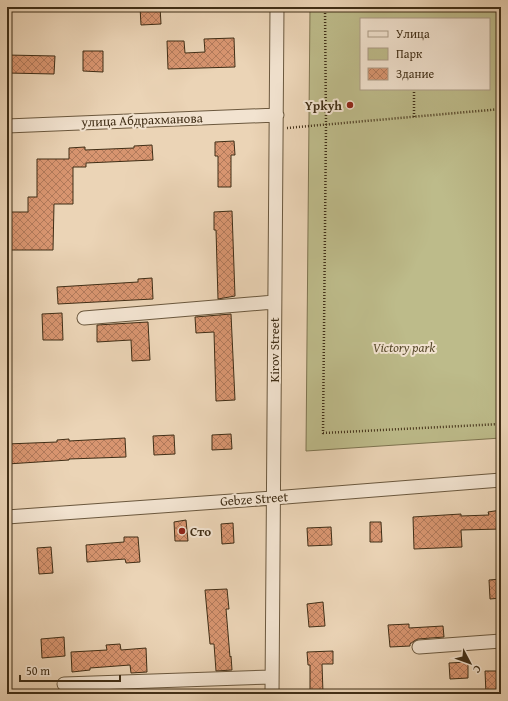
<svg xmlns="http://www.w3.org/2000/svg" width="508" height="701" font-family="'Gentium Book Plus',serif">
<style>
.park{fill:#bdbb8a;stroke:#7e7450;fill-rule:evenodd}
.building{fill:url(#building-cross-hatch);stroke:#402e16}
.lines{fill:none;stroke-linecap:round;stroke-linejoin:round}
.minor-casing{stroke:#6b583e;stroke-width:15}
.path{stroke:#402e16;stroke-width:2.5;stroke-dasharray:1 2;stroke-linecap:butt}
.minor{stroke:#f2e3d0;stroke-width:13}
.poi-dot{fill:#8f2418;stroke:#f2e3d0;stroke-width:1.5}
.labels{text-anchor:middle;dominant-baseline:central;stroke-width:4;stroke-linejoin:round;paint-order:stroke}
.poi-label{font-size:13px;font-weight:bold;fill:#402e16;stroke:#f2e3d0;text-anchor:end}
.street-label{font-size:13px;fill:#402e16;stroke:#f2e3d0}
.park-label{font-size:13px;font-style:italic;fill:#594a2d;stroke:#f2e3d0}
</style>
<defs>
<pattern id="building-cross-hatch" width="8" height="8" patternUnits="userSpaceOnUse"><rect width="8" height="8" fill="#d89570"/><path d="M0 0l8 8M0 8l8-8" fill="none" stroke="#b17a5b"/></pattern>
</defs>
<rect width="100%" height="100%" fill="#ebd4b6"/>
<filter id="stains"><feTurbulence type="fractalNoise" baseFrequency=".005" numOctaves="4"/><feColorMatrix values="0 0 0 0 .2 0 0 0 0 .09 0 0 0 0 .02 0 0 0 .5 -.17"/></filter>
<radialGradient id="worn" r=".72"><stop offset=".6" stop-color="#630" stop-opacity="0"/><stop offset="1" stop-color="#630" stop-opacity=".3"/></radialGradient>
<!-- park -->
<path class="park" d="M310 7H501V438L306 451ZM361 19H489V89H361Z"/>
<!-- building -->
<path class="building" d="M140 7H160L161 24 141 25Z
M234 38 235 67 168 69 167 41H184L185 53 205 52 204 39Z
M83 51H103V72L83 71Z
M7 55 55 56 54 74 7 73Z
M234 141 235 155H231V187H218V156H215V142Z
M152 145 153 160 86 163V167H73V204H54L53 250H7V212H28V197H37V159H69V148L85 147V150L134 148V146Z
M232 211 235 296 218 299 216 230H214V212Z
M152 278 153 299 58 304 57 287 138 282V279Z
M62 313 63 340H43L42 314Z
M231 314 235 400 216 401 214 332 196 333 195 317Z
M148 322 150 360 132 361 131 340 97 342V325Z
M231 434 232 449 212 450V435Z
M174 435 175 454 154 455 153 436Z
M125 438 126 457 69 459V460L7 464V444L57 442V440L69 439V441Z
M501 510V529L461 530 462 547 414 549 413 517 461 514V516L489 515 488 512Z
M186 520 188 541H175L174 522Z
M370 522H381L382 542H370Z
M233 523 234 543 222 544 221 524Z
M331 527 332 545 308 546 307 528Z
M124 537H138L140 562 126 563 125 559 87 562 86 545 124 542Z
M51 547 53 573 39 574 37 548Z
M501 579V598L490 599 489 580Z
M227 589 229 609H226L230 657 231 656 232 670 216 671 214 644H210L205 590Z
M323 602 325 626 309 627 307 604Z
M409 624V628L443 626 444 637 418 639 414 641 410 644V646L390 647 388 625Z
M64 637 65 656 42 658 41 639Z
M120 644 121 650 146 648 147 672 131 673 130 665 90 668V670L72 672 71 652 107 650 106 645Z
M333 651V664H322L323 693 310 694V665H308L307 652Z
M468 662V678L450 679 449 663Z
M485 671H501V694H486Z"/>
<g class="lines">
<!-- minor casing -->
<g class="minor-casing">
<path id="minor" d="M7 126 277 115
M84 318 274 302
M7 517 273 498 501 480
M419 647 501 641
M64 684 272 677
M272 694 277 7"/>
</g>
<!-- path -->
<path class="path" d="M325 7 326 125 323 433 501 424
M414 117V89
M287 128 501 109"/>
<!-- minor -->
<use href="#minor" class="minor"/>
</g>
<!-- markers -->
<g class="poi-dot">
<circle cx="350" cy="105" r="4"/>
<circle cx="182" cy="531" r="4"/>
</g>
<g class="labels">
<!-- poi labels -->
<g class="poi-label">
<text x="342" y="105">Ypkyh</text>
<text x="190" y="531" text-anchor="start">Сто</text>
</g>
<!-- street labels -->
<g class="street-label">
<text transform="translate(142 120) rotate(-2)">улица Абдрахманова</text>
<text transform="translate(274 350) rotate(-90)">Kirov Street</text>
<text transform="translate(254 499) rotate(-4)">Gebze Street</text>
</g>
<!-- park labels -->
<g class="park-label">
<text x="404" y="347">Victory park</text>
</g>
</g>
<!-- margin -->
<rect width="508" height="701" fill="none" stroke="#ebd4b6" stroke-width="24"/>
<rect x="8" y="8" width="492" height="685" fill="none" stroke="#402e16" stroke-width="2"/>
<rect x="12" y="12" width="484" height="677" fill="none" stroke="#402e16"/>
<!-- legend -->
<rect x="360" y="18" width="130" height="72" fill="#f2e3d0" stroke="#ab9b86"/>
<rect x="368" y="31" width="20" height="6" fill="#f2e3d0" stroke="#ab9b86"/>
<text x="396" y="38" font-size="12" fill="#402e16">Улица</text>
<rect x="368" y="48" width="20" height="12" fill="#bdbb8a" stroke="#ab9b86"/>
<text x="396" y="58" font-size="12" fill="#402e16">Парк</text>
<rect x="368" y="68" width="20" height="12" fill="url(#building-cross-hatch)" stroke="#ab9b86"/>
<text x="396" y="78" font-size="12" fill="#402e16">Здание</text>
<!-- north arrow -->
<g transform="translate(470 663) rotate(131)" stroke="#f2e3d0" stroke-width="3" paint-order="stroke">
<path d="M0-3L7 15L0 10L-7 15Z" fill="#402e16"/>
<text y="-6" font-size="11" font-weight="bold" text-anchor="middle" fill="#402e16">С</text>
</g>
<!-- scale -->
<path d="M20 675v6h100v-6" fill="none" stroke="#402e16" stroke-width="2"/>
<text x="26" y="675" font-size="12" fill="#402e16" stroke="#f2e3d0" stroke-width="3" paint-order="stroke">50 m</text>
<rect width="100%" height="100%" filter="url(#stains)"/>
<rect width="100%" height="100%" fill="url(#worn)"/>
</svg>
